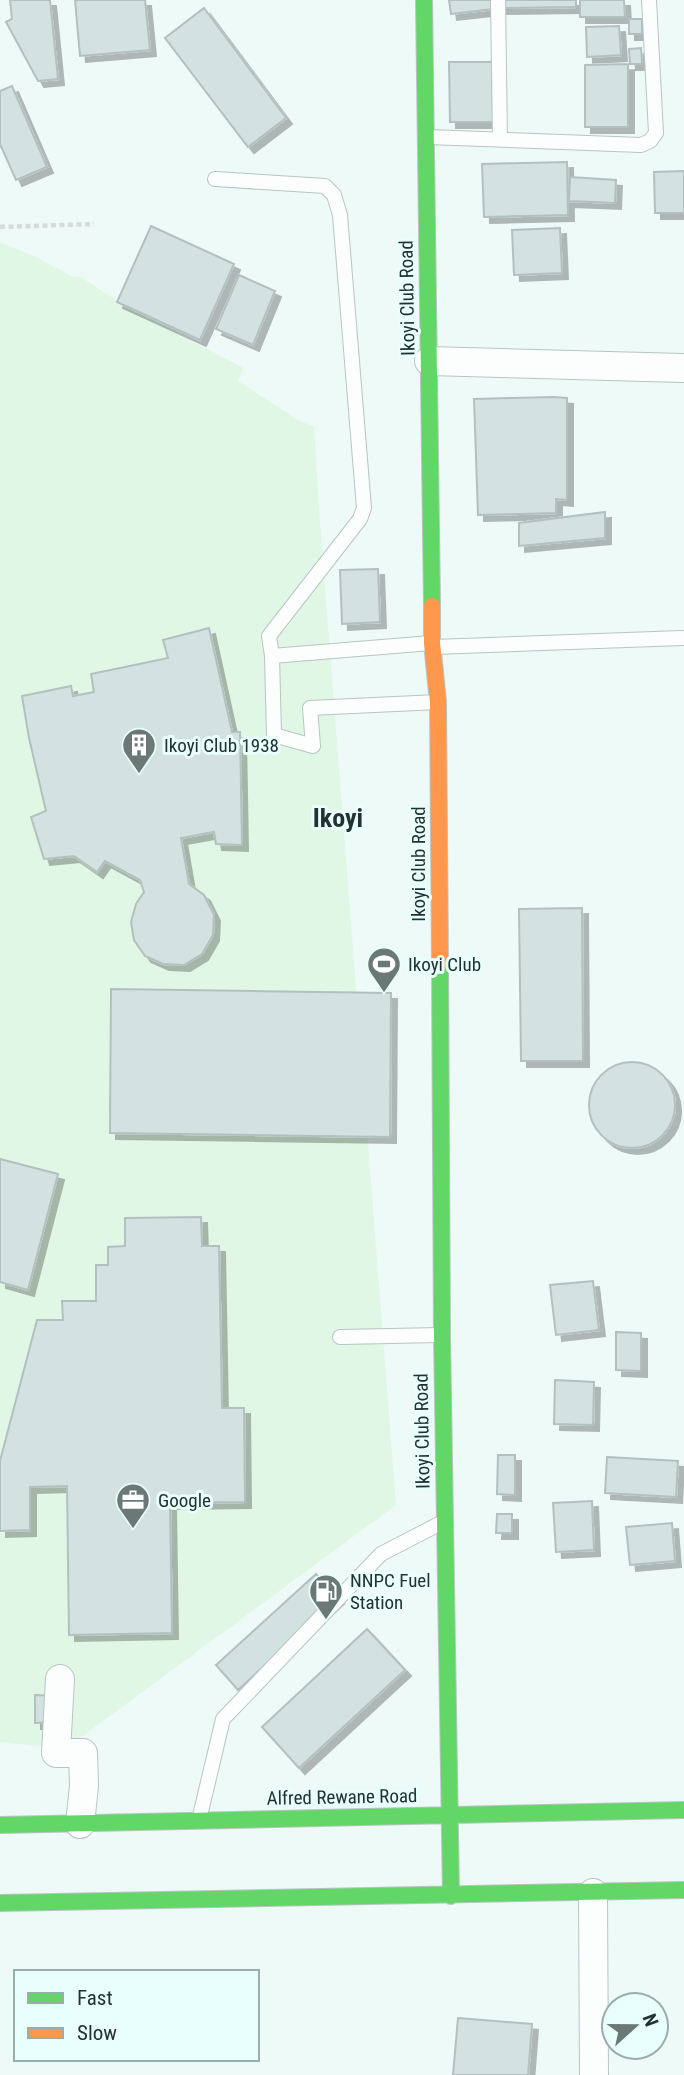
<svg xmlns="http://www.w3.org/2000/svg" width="684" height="2075" font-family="'Roboto Condensed',sans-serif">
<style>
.green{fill:#e1f7e5}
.building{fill:#d4e1e1;stroke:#b3c0c0;stroke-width:2;filter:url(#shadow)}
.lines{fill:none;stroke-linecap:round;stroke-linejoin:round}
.lane-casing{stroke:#b8c5c3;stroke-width:16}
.street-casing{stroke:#b8c5c3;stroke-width:30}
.fast-casing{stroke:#b8c5c3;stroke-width:18}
.slow-casing{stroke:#b8c5c3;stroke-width:18}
.path{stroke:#d7dbda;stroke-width:4.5;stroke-dasharray:5 3.5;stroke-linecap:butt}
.lane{stroke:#fcfefe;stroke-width:14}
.street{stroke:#fcfefe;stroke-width:28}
.fast{stroke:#63d668;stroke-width:16}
.slow{stroke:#ff974d;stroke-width:16}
.labels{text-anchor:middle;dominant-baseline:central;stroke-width:6;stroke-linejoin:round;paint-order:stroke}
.street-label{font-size:19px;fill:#233230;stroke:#e8fffb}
.poi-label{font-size:19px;fill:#233230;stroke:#e8fffb;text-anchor:start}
.district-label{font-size:26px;font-weight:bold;fill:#233230;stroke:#e8fffb}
</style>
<defs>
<filter id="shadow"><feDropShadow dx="6" dy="6" stdDeviation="0" flood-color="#0004"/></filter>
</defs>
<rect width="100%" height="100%" fill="#edfaf8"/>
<!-- green -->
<path class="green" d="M0 242 36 257 71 276 81 277 116 300 243 368 238 381 296 419 314 427 320 523 396 1505 65 1749 0 1742Z"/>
<!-- building -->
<path class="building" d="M10 0H50L58 79 38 81 6 22 12 19Z
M75 0H145L150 50 80 56Z
M449 0H493L494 9 451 14Z
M501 0H576V7L501 8Z
M580 0H624L625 17H580Z
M204 8 286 118 248 147 165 38Z
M629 19H642V34H629Z
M619 26 621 55 587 57 586 27Z
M641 48 642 64H630L629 49Z
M449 62H492L493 122H450Z
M628 64V127H585V65Z
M12 86 47 167 16 180 0 144V91Z
M567 162 568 215 484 217 482 164Z
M684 171V213H655L654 172Z
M570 177 616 180 615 203 569 201Z
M151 226 234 264 200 340 117 302Z
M560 228 562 273 514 275 512 230Z
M239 275 275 291 253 345 216 329Z
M553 397 567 398V500L556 499V513L478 515 474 399Z
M605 512V538L519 546V523Z
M378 569 380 622 342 624 340 570Z
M209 628 232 732H240L242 845 216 844 214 832 181 838 189 884 204 895 214 915 213 935 202 954 184 965 163 964 145 956 134 940 131 922 136 904 144 892 140 880 105 861 97 872 74 856 44 859 31 817 46 811 29 738 22 696 71 686 73 696 94 692 91 674 168 658 163 640Z
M582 908 583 1061H521L519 909Z
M111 989 391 993 390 1137 110 1133Z
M589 1105a43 43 0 1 1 86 0a43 43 0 1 1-86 0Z
M0 1159 58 1174 28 1290 0 1282Z
M201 1217 202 1246H219L222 1408H244L245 1502 170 1503 172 1633 69 1635 67 1486 30 1487V1530L0 1531V1461L37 1320H63L62 1301H96V1265H108V1247L125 1246V1218Z
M593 1281 599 1330 556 1335 550 1285Z
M616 1332 641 1333V1371L616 1370Z
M555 1380 594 1382 593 1425 554 1424Z
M498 1455H515V1495L497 1494Z
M607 1457 678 1461 676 1497 605 1493Z
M592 1501 594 1550 556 1552 553 1503Z
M497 1514H512V1533H496Z
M672 1523 675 1561 630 1565 626 1527Z
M316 1574 338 1598 238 1690 216 1665Z
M367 1629 405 1670 299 1768 262 1727Z
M35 1695 56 1696 57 1722 35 1723Z
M458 2018 532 2024 528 2075H453Z"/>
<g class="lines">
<!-- lane casing -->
<g class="lane-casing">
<path id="lane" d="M498 0 500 138
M428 137 641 145 650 141 656 133 649 0
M215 179 325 186 334 195 340 215 364 508 360 519 269 636 272 656
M431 643 272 656 274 735 313 746 310 708 438 702
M434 647 682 638
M340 1337 440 1335
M199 1820 223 1719 381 1554 441 1523"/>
</g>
<!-- street casing -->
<g class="street-casing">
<path id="street" d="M429 361 682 368
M60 1679 56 1753H83L84 1786 80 1824
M593 1893 594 2075"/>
</g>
<!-- fast casing -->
<g class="fast-casing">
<path id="fast" d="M424 0 432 606
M440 963 442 1335 451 1896
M0 1825 684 1810
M0 1903 684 1890"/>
</g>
<!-- slow casing -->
<g class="slow-casing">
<path id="slow" d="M432 606V643L438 702 440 963"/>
</g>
<!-- path -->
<path class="path" d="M0 227 94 224"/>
<!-- lane -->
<use href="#lane" class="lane"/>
<!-- street -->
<use href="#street" class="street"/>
<!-- fast -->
<use href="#fast" class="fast"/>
<!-- slow -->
<use href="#slow" class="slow"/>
</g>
<!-- icons -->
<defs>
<g id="building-pin" transform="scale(1.75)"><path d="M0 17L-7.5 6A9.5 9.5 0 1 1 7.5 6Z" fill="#6a7876" stroke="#e8fffb"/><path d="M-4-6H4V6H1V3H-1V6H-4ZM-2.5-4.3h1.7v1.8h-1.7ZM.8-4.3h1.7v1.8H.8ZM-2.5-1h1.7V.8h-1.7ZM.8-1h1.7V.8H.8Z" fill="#fff"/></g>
<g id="stadium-pin" transform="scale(1.75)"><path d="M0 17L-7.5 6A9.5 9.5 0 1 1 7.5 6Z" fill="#6a7876" stroke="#e8fffb"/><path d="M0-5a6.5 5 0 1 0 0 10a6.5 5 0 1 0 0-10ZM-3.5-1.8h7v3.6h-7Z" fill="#fff"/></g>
<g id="office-pin" transform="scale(1.75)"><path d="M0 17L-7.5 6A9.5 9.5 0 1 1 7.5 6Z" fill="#6a7876" stroke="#e8fffb"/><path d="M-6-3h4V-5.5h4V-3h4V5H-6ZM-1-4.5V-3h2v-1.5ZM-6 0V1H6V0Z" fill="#fff"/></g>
<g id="fuel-pin" transform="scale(1.75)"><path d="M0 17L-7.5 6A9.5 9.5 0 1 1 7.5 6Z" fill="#6a7876" stroke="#e8fffb"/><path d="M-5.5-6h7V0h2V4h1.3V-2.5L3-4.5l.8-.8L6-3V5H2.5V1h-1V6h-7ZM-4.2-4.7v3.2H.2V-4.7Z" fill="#fff"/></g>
</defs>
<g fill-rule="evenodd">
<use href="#building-pin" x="139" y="745"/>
<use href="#stadium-pin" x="384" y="964"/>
<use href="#office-pin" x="133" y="1500"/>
<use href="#fuel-pin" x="326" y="1591"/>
</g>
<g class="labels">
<!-- street labels -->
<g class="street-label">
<text transform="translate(407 298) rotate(-91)">Ikoyi Club Road</text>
<text transform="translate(418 864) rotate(-90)">Ikoyi Club Road</text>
<text transform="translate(422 1431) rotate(-91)">Ikoyi Club Road</text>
<text transform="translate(342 1797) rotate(-1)">Alfred Rewane Road</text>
</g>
<!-- poi labels -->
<g class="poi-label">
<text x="164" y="745">Ikoyi Club 1938</text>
<text x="408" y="964">Ikoyi Club</text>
<text x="158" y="1500">Google</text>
<text x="350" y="1580">NNPC Fuel<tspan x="350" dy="22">Station</tspan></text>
</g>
<!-- district labels -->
<g class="district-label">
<text x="338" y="818">Ikoyi</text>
</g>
</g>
<!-- legend -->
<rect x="14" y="1970" width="245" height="91" fill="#e8fffb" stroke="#99adaa" stroke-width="2"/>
<rect x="28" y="1993" width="35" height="10" fill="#63d668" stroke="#99adaa" stroke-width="2"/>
<text x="77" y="2005" font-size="21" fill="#233230">Fast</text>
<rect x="28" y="2028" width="35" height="10" fill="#ff974d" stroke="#99adaa" stroke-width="2"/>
<text x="77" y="2040" font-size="21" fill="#233230">Slow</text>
<!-- north arrow -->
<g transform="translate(635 2026) rotate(69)"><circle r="33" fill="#e8fffb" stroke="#99adaa" stroke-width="2"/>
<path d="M0-5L12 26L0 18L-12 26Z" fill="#6a7876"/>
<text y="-10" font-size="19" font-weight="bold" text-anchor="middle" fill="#233230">N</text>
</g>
</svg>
